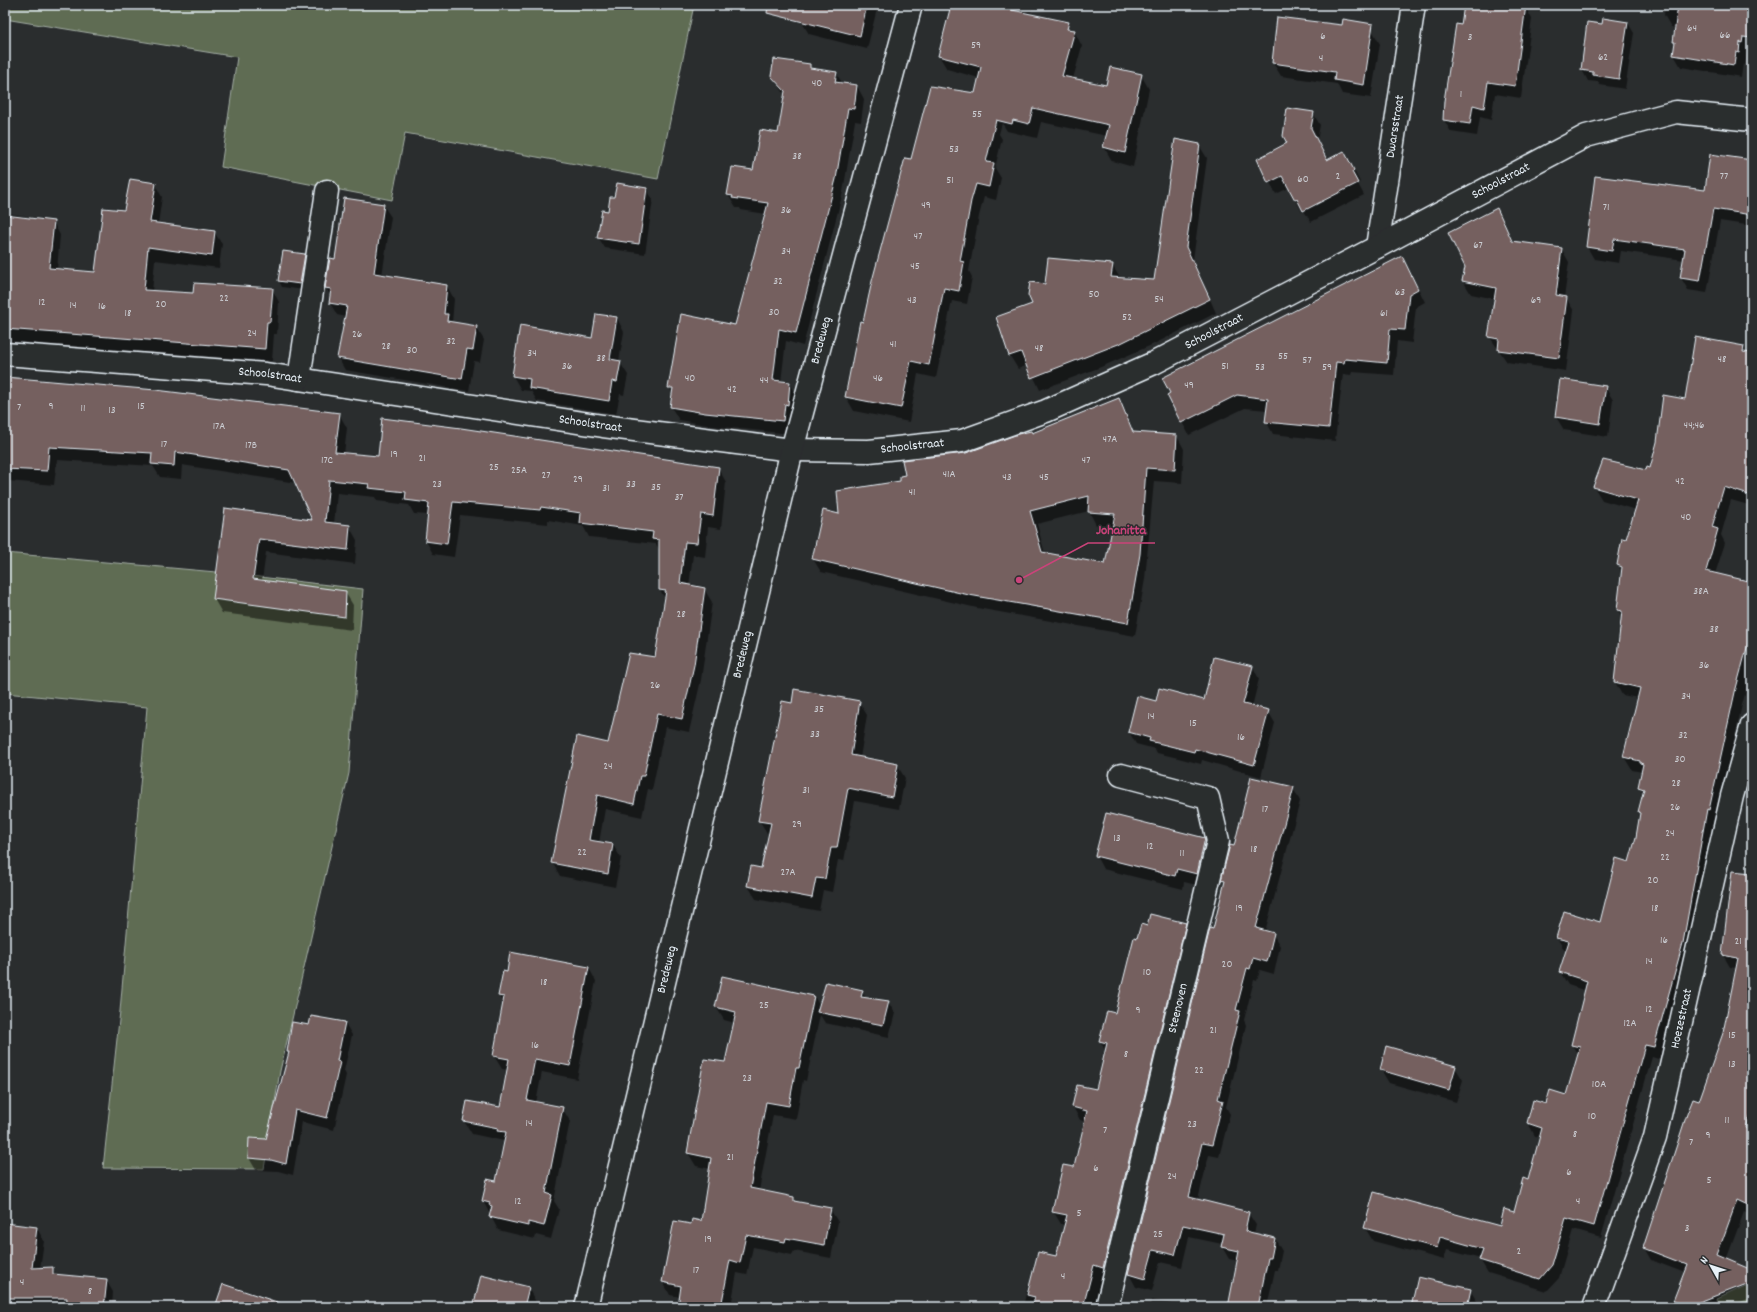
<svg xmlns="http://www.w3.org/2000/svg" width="1757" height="1312" font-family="Dekko,sans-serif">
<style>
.green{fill:#5f6c53;stroke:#a4aea6}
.shadow{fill:#0007;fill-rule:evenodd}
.building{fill:#74605f;stroke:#e8f1f8;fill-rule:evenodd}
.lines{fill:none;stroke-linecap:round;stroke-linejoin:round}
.minor-casing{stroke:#e8f1f8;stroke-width:25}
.minor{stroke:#2a2d2e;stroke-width:22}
.labels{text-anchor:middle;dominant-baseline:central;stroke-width:3;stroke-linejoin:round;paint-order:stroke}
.number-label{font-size:11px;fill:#cbcdd2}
.street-label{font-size:13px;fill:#e8f1f8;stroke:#2a2d2e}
.leader{fill:none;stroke:#ca437a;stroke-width:1.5}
.callout-dot{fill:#ca437a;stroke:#2a2d2e;stroke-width:1.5}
.callout-label{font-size:14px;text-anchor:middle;font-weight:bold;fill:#ca437a;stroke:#2a2d2e;stroke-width:3;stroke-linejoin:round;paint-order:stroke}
</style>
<rect width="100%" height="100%" fill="#2a2d2e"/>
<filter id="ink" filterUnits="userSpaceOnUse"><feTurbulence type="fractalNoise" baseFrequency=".025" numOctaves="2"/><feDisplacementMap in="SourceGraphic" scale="8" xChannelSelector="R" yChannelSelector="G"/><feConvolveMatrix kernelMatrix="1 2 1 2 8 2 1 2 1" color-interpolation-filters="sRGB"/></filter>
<g filter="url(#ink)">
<!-- green -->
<path class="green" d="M5 5H694L658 179 405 133 392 200 221 167 237 57 5 19Z
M5 553 216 572 363 589 349 773 280 1071 264 1169 103 1168 120 1011 147 707 5 693Z
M1752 1283V1307H1721L1717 1299Z"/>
<!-- shadow -->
<path class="shadow" d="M805 5H878L867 49 809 34 801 21Z
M961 5H1033L1009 98 1074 31 1082 46 1073 79 1106 86 1141 75 1149 89 1133 167 1112 161 1104 147 1107 136 1041 122 1037 138 1007 131 1002 123 999 134 1002 139 995 168 1001 178 996 200 984 197 979 216 969 271 972 277 967 304 952 301 936 378 918 374 909 422 854 411 846 397 864 323 911 160 976 94 979 78 947 69 939 56Z
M1466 5 1525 6 1532 19 1521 98 1495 94 1491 120 1480 117 1477 136 1451 132 1444 120Z
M1665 5H1752V49H1749V55L1747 54 1745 65 1743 64 1741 77 1681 67 1674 55 1676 28 1671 27 1664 15Z
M1628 23 1634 33 1625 89 1600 85 1598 82 1588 81 1582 70 1603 25Z
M1372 30 1380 44 1371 98 1342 94 1337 84 1281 76 1273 63Z
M809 65 812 69 836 73 843 84 857 86 864 99 861 122 855 121 843 192 803 346 786 341 781 382 790 383 797 396 790 434 713 426 679 420 671 407 673 394 669 387 736 326 766 214 741 210 740 208H736L728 195 754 171 779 134 785 95 772 75Z
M1313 113 1320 125 1317 141 1327 161 1344 152 1360 182 1358 184 1364 195 1311 222 1304 211 1302 212 1289 188 1276 194 1258 160 1289 144Z
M1199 145 1207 158 1193 260 1216 313 1154 344 1101 367 1040 390 1028 365 1018 369 1010 356 998 317 1033 304 1046 285 1112 265 1120 278 1155 281Z
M1752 161V226L1720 221 1707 293 1688 290 1681 278 1684 260 1621 251 1619 263 1594 259 1587 247 1706 191Z
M155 184 162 197 158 224 214 232 222 244 219 268 155 260 152 292 194 294 272 289 279 302 277 334H274L272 361 5 341V213L24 216 26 219 53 222 60 235 57 270 96 273 125 211Z
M646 189 653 199 645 254 605 248 598 237Z
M383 205 391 217 382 276 447 286 454 299 452 323 476 327 484 340 480 362 474 361 469 391 345 370 338 358 346 317 337 315 330 303 331 296 326 288 336 260Z
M1496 210 1513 243 1561 248 1569 262 1564 298H1566L1574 311 1566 371 1507 362 1489 336 1495 299 1471 294 1463 281Z
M304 255 308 262 304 290 282 287 279 281Z
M1409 270 1425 302 1416 307 1412 343 1397 341 1394 375 1352 372 1351 375 1343 374 1335 441 1273 434 1266 421 1267 410 1245 408 1189 435 1168 396Z
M617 318 624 332 619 361 628 375 624 395 620 394 616 414 537 401 531 391 521 390 513 376 521 326 593 339Z
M1743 347 1747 354H1752V506L1731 500 1721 535 1725 543 1715 574 1752 583V669L1742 705 1716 822H1714L1690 956 1661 1060 1652 1057 1601 1238 1573 1230 1559 1278 1547 1291 1488 1273 1480 1260 1481 1259 1447 1250 1444 1260 1373 1241 1365 1228 1501 1227 1514 1213 1528 1182 1540 1137 1535 1136 1528 1123 1547 1105 1567 1096 1578 1055 1572 1045 1586 991 1568 985 1560 972 1567 952 1565 951 1557 938 1601 923 1630 863 1637 838 1644 795 1639 787 1642 772 1632 770 1624 757 1638 698 1622 695 1615 682 1622 617 1618 610 1623 574 1618 565 1636 510 1602 500 1594 487 1646 472 1651 469 1686 400Z
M5 378 339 414 347 428 344 454 379 457 718 468 726 482 721 529 708 527 705 557 693 555 689 586 704 589 712 602 701 680 689 732 665 727 652 790 648 789 642 817 605 809 599 843 613 845 621 858 615 887 560 876 552 862 609 744 656 658 665 599 660 590V551L656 544 589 537 583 526 548 520V524L460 515 454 557 433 554 426 541 428 515 414 514 409 505 377 501 375 497 337 493 334 524 349 526 357 540 355 564 266 552 262 581 345 592 353 605 352 630 222 613 214 599 226 509 313 521 296 483 182 465 181 479 160 477 153 466 57 460 54 485 8 481 5 475Z
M1605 387 1613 400 1608 437 1564 430 1556 417Z
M1118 399 1126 412 1134 433 1177 436 1184 449 1182 483 1154 481 1145 579 1135 636 977 608 821 572 813 559 840 515 902 482 966 454 1019 435 1052 426ZM1089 511 1096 525 1114 526 1106 565 1045 554 1037 524Z
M1253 667 1259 679 1252 707 1268 711 1275 723 1261 777 1202 760 1201 764 1178 758 1157 753 1155 749 1136 744 1129 732 1157 702 1204 701Z
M859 702 867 715 860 758 897 765 905 778 899 809 855 801 844 861 838 860 832 892 823 890 819 911 756 899 748 886 761 869 769 834 767 833 759 820 793 704Z
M1293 788 1300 801 1265 932 1273 934 1280 946 1274 974 1260 970 1257 981 1254 980 1244 1020 1246 1025 1226 1107 1230 1114 1219 1157 1209 1155 1198 1200 1248 1213 1256 1225 1254 1234 1275 1239 1282 1251 1278 1270H1275L1267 1307H1229L1238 1261 1229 1259 1222 1247V1244L1189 1237 1182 1267 1160 1262 1152 1291 1136 1287 1129 1274 1211 930H1213L1225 885 1223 880 1234 847Z
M1204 839 1212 853 1205 887 1184 882 1183 889 1103 869 1096 856Z
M1752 850V1216L1744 1212 1726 1260 1752 1271V1297L1727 1307H1678L1674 1301 1685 1273 1651 1260 1644 1248 1700 1102 1724 1033 1736 968 1730 967 1723 955 1748 874Z
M1185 923 1193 936 1111 1280 1101 1278 1094 1307H1023L1028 1285H1031L1057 1258 1065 1225 1061 1224 1053 1211 1074 1168 1086 1122 1080 1120 1073 1107 1078 1086 1097 1090 1106 1052 1100 1041 1116 1014 1138 940 1148 927Z
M589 968 596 981 577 1079 542 1072 536 1103 562 1108 570 1121 554 1201 559 1209 551 1239 536 1235 535 1239 498 1230 483 1201 497 1182 504 1141 472 1134 464 1121 468 1102 501 1108 508 1070 502 1069 494 1056 504 1005 499 996Z
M862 991 866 999 888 1002 895 1013 889 1037 825 1023 820 1015 806 1081 803 1080 796 1119 773 1115 759 1191 794 1198 796 1203 830 1209 838 1222 831 1258 794 1251 792 1255 753 1247 747 1275 737 1273 731 1306 679 1307 680 1297 670 1295 663 1282 692 1225 702 1222 711 1169 696 1166 688 1153 725 1064 735 1023 724 1020 716 1007 814 996 820 1007Z
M312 1017 345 1023 352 1035 344 1071 346 1075 334 1130 302 1122 293 1175 278 1171 256 1170 249 1158 250 1139 267 1140 289 1054 288 1051 310 1026Z
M1455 1067 1463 1080 1456 1102 1389 1083 1381 1070Z
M5 1224 37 1228 44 1241 40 1269 52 1268 56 1275 106 1280 113 1292 112 1307H116H5Z
M528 1288 536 1302 535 1307H474Z
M1470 1290 1478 1303 1477 1307H1412Z
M1151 1300 1188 1307H1150Z"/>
<!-- building -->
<path class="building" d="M768 5H867L860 36 767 13Z
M951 5H1014L1012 10 1069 22 1067 29 1075 30 1062 76 1106 85 1110 67 1142 74 1125 153 1103 147 1109 125 1033 108 1029 124 1013 120 1012 124 996 120 986 162 994 163 989 187 976 184 971 201 960 261 964 262 959 291 944 288 929 365 911 361 901 408 845 397 860 321 863 322 872 281 905 158 911 159 930 86 975 93 981 67 938 56Z
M1464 5H1526L1515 86 1488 82 1484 108 1473 105 1470 124 1443 120 1444 101 1456 24 1461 25Z
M1678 5H1752V38L1743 37 1742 43 1740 42 1739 53 1736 52 1734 65 1673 55 1675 42H1673Z
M1277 17 1342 25 1343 19 1373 24 1364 85 1334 80 1335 72 1272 63Z
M1603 18 1628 22 1619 79 1593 75V72L1581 70 1587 22 1602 24Z
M774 59 810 64V68L837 72 835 82 857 85 854 109 848 108 836 179 796 333 779 329 773 380 790 382 788 405 785 404 783 421 705 413 670 407 673 388H668L681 314 735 325 768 203 732 198 733 196 727 195 732 167 753 170 760 130 778 133 785 91 771 76Z
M1287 108 1314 112 1311 128 1327 160 1344 151 1354 170 1352 172 1358 183 1303 211 1297 199 1295 200 1282 176 1268 183 1257 159 1287 143 1283 136Z
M1175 139 1200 144 1186 247 1210 299 1121 343 1031 378 1021 352 1009 356 996 317 1032 304 1028 295 1030 282 1045 284 1048 258 1113 264 1111 277 1154 280Z
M1710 154 1752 160V215L1713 209 1700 281 1680 278 1685 249 1614 239 1612 251 1586 247 1595 176 1705 190Z
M130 179 156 183 150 222 215 231 212 256 148 247 144 290 193 293 194 283 273 288 270 322H267L265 349 5 329V215L54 221 49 268 95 272 103 208 124 210Z
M617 183 647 188 639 244 597 238 602 210 608 211 610 197H614Z
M344 198 384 204 374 273 447 285 444 314H448L447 321 477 326 473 350 467 349 462 379 337 358 347 306 329 303 331 289 325 288 330 258 335 259Z
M1497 208 1512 241 1562 248 1556 295 1567 297 1559 358 1498 350 1499 339 1488 337 1496 288 1462 281 1465 267 1448 233Z
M283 251 305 254 300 284 278 281Z
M1402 256 1418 289 1409 294 1405 330 1390 329 1387 363 1345 359 1344 363 1336 362 1329 428 1265 422 1268 399 1237 395 1181 423 1167 395 1170 393 1162 378Z
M596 314 617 317 610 359 621 361 617 382 612 381 609 401 529 388 530 379 512 376 520 325 592 338Z
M1695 337 1744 346 1743 352 1752 353V404L1748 432 1752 433V496L1724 487 1712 527 1718 529 1706 571 1752 582V629L1735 692 1709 810 1707 809 1683 943 1654 1047 1645 1045 1594 1226 1566 1218 1552 1265 1540 1279 1479 1260 1483 1249 1440 1237 1437 1248 1364 1228 1374 1192 1500 1226 1504 1209 1514 1212 1523 1178 1528 1180 1542 1128 1527 1123 1533 1100 1546 1104 1550 1090 1566 1095 1580 1047 1571 1045 1587 981 1559 972 1569 941 1556 938 1564 911 1600 922 1616 858 1629 862 1636 837 1640 813 1638 812 1644 789 1638 787 1643 764 1640 763V761L1623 757 1640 688 1614 682 1622 611 1617 610 1622 567 1617 565 1622 538 1626 539 1638 500 1593 487 1603 460 1646 470 1647 467 1650 468 1657 442 1663 395 1685 399Z
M5 377 156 390 340 413 335 452 378 456 382 418 461 428 719 467 713 516 701 514 697 543 685 542 680 583 705 588 694 665 682 719 657 714 644 776H640L634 804 597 795 589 840 613 844 608 874 551 863 577 736 608 743 629 653 655 657 666 591 659 590V540L652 539 653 532 580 523 581 513 541 507 540 510 453 502 447 544 425 541 429 503 405 500 406 492 368 488 369 484 329 480 325 522 350 525 348 550 259 539 253 579 346 591 345 617 213 599 225 508 312 520 289 470 175 452 174 466 151 464 152 453 49 447 47 471 5 469Z
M1560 379 1606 386 1600 424 1555 417Z
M1119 398 1133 432 1177 435 1175 470 1146 468 1140 554 1128 623 969 595 812 559 823 510 839 514 837 491 900 481V476L905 475 902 460 966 453 1018 434 1031 431 1032 433ZM1089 496 1088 512 1115 514 1105 564 1042 552 1030 511Z
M1214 657 1253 666 1243 704 1269 710 1254 765 1195 749 1194 752 1170 746 1149 741 1150 738 1128 732 1137 696 1156 701 1159 688 1204 700Z
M794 689 860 701 851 755 898 764 892 797 848 788 837 848H831L825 879 816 878 812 898 747 886 751 866 761 868 771 823 758 821 782 701 792 703Z
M1251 777 1294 787 1256 928 1274 933 1267 962 1253 958 1250 969 1247 968 1236 1010 1240 1011 1218 1099 1223 1101 1212 1145 1202 1143 1189 1197 1249 1212 1245 1231 1275 1238 1271 1258H1268L1258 1307H1228L1239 1251 1221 1247 1224 1234 1183 1225 1175 1255 1153 1250 1145 1279 1128 1274 1210 928 1213 929 1225 881 1221 880 1230 845 1234 846Z
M1106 813 1205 838 1197 874 1177 869 1175 876 1095 856Z
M1732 871 1752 873V1110L1746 1128 1752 1130V1207L1737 1200 1717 1255 1752 1270V1282L1690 1306H1686L1673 1301 1687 1265 1643 1248 1687 1114 1693 1099 1699 1101 1723 1033 1738 958 1722 955Z
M1150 914 1186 923 1103 1268 1094 1265 1083 1307H1032L1035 1297 1027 1295 1038 1252 1056 1256 1067 1215 1052 1212 1063 1165 1074 1167 1087 1111 1072 1107 1077 1085 1096 1089 1107 1043 1099 1041 1107 1011 1115 1013 1134 937 1137 938 1141 924 1147 926Z
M510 952 589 967 570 1066 535 1059 527 1100 563 1107 546 1193 552 1195 544 1226 528 1222V1226L489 1217 492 1206 489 1205 490 1203 482 1201 487 1179 496 1181 506 1132 497 1131 498 1128 463 1121 467 1101 500 1107 509 1059 493 1056 504 997 498 996 503 971 507 972Z
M722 976 814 996 799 1068H796L789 1106 766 1102 750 1188 794 1197V1201L831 1208 824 1245 786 1238 785 1242 746 1235 740 1263 730 1260 721 1307H678L681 1286 662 1282 674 1221 691 1224 692 1219 701 1221 711 1158 687 1153 704 1059 725 1062 736 1012 715 1007Z
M826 982 863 990 861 997 889 1001 883 1025 817 1012Z
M311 1016 345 1022 337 1061 340 1062 327 1118 295 1110 286 1164 271 1160 248 1158 249 1138 266 1139 289 1052H287L292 1022 309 1025Z
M1386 1046 1456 1066 1449 1090 1380 1070Z
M5 1223 37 1227 32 1268 53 1267V1274L107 1279 104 1307H66L67 1298H5Z
M481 1275 529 1287 524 1307H473Z
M1418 1277 1471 1289 1467 1307H1411Z
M223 1284 280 1303V1307H215Z"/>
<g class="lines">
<!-- minor casing -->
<g class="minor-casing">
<g id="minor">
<path id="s1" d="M1377 247 1414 5"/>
<path id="s2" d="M5 354 266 374 603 426 792 450 869 451 962 441 1046 411 1154 363 1377 247 1586 136 1676 112 1752 120"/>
<path d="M299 379 327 191"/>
<path id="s3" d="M586 1307 792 450 911 5"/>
<path id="s4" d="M1107 1307 1218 841 1208 798 1121 775"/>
<path id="s5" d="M1594 1307 1655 1137 1732 796 1752 725"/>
</g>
</g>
<!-- minor -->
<use href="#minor" class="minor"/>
</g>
</g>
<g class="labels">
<!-- number labels -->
<g class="number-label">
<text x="1692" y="29">64</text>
<text x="1725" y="36">66</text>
<text x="1323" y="37">6</text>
<text x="1470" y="38">3</text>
<text x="976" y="46">59</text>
<text x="1603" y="58">62</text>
<text x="1321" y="59">4</text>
<text x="817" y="84">40</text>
<text x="1461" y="95">1</text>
<text x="977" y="115">55</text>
<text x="954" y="150">53</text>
<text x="797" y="157">38</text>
<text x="1338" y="177">2</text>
<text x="1724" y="177">77</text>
<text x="1303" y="180">60</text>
<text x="950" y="181">51</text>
<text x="926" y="206">49</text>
<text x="1606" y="208">71</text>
<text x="786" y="211">36</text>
<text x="918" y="237">47</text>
<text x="1478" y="246">67</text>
<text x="786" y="252">34</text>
<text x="915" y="267">45</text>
<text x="778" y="282">32</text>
<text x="1400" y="293">63</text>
<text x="1094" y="295">50</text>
<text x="224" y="299">22</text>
<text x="1159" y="300">54</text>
<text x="912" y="301">43</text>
<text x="1536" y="301">69</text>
<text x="42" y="303">12</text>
<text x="161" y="305">20</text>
<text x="73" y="306">14</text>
<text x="102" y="307">16</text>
<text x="774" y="313">30</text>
<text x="128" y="314">18</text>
<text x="1384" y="314">61</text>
<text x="1127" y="318">52</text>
<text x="252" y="334">24</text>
<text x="357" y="335">26</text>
<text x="451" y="342">32</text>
<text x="893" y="345">41</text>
<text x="386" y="347">28</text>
<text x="1039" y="349">48</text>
<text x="412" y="351">30</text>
<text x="532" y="354">34</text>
<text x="1283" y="357">55</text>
<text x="601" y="359">38</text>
<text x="1722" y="360">48</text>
<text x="1307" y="361">57</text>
<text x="567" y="367">36</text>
<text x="1225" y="367">51</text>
<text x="1260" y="368">53</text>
<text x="1327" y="368">59</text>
<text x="690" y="379">40</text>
<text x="878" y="379">46</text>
<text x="764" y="381">44</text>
<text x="1189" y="386">49</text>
<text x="732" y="390">42</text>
<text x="51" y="407">9</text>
<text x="141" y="407">15</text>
<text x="19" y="408">7</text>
<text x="83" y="409">11</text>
<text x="112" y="411">13</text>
<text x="1694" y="426">44;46</text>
<text x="219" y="427">17A</text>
<text x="1110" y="440">47A</text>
<text x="164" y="445">17</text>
<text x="251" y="446">17B</text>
<text x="394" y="455">19</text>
<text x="422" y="459">21</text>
<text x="327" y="461">17C</text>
<text x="1086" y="461">47</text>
<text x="494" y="468">25</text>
<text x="519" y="471">25A</text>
<text x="949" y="475">41A</text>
<text x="546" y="476">27</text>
<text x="1007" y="478">43</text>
<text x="1044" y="478">45</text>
<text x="578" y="480">29</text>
<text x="1680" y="482">42</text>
<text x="437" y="485">23</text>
<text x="631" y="485">33</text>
<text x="656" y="488">35</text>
<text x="606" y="489">31</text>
<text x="912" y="493">41</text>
<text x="679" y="498">37</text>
<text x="1686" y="518">40</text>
<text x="1701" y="592">38A</text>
<text x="681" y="615">28</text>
<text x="1714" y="630">38</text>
<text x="1704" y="666">36</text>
<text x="655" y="686">26</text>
<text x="1686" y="697">34</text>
<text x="819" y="710">35</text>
<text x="1151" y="717">14</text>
<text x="1193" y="724">15</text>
<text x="815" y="735">33</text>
<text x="1683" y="736">32</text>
<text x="1241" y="738">16</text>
<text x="1680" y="760">30</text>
<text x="608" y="767">24</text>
<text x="1676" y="784">28</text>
<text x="806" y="791">31</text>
<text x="1675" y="808">26</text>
<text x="1265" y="810">17</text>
<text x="797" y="825">29</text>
<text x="1670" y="834">24</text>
<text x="1117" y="839">13</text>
<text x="1150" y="847">12</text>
<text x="1254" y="850">18</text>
<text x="582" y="853">22</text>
<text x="1182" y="854">11</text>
<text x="1665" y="858">22</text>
<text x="788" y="873">27A</text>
<text x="1653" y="881">20</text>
<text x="1239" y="909">19</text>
<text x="1655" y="909">18</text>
<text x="1664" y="941">16</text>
<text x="1738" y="942">21</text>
<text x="1649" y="962">14</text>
<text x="1227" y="965">20</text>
<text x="1147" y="973">10</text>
<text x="544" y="983">18</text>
<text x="764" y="1006">25</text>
<text x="1649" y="1010">12</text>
<text x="1138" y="1011">9</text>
<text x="1630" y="1024">12A</text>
<text x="1213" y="1031">21</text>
<text x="1732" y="1036">15</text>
<text x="535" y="1046">16</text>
<text x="1126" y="1055">8</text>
<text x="1732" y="1065">13</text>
<text x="1199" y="1071">22</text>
<text x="747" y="1079">23</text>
<text x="1599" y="1085">10A</text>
<text x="1592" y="1117">10</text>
<text x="1727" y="1121">11</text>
<text x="529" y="1124">14</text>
<text x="1192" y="1125">23</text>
<text x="1105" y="1131">7</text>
<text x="1575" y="1135">8</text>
<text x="1708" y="1136">9</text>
<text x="1691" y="1143">7</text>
<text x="730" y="1158">21</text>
<text x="1096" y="1169">6</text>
<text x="1569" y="1173">6</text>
<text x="1172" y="1177">24</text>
<text x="1709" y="1181">5</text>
<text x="518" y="1202">12</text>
<text x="1578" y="1202">4</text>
<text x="1079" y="1214">5</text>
<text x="1687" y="1229">3</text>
<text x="1158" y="1235">25</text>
<text x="708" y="1240">19</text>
<text x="1519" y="1252">2</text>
<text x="696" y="1271">17</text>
<text x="1063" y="1277">4</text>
<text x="22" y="1283">4</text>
<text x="90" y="1292">8</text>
</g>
<!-- street labels -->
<g class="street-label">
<text stroke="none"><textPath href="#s1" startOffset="122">Dwarsstraat</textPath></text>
<text stroke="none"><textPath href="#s2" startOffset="1563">Schoolstraat</textPath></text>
<text stroke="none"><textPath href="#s2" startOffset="1239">Schoolstraat</textPath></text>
<text stroke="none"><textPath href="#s3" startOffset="995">Bredeweg</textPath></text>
<text stroke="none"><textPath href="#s2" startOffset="266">Schoolstraat</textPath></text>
<text stroke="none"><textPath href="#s2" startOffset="590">Schoolstraat</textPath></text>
<text stroke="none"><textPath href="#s2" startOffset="914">Schoolstraat</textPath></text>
<text stroke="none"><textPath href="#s3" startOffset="671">Bredeweg</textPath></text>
<text stroke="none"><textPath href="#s3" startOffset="347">Bredeweg</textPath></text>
<text stroke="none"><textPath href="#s4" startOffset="307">Steenoven</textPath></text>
<text stroke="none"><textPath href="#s5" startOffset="302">Hoezestraat</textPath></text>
</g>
</g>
<!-- callouts -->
<path class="leader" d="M1019 580L1088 543H1155"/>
<circle class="callout-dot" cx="1019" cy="580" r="4"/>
<g class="callout-label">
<text x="1121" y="534">Johanitta</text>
</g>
<!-- margin -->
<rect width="1757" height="1312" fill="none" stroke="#2a2d2e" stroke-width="20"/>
<rect x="10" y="10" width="1737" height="1292" fill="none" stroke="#e8f1f8" stroke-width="1.5" filter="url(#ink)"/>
<!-- north arrow -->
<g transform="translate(1711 1266) rotate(309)" stroke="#2a2d2e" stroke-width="3" paint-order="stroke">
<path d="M0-3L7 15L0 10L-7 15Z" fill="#e8f1f8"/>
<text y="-6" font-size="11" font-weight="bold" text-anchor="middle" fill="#e8f1f8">N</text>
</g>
</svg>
